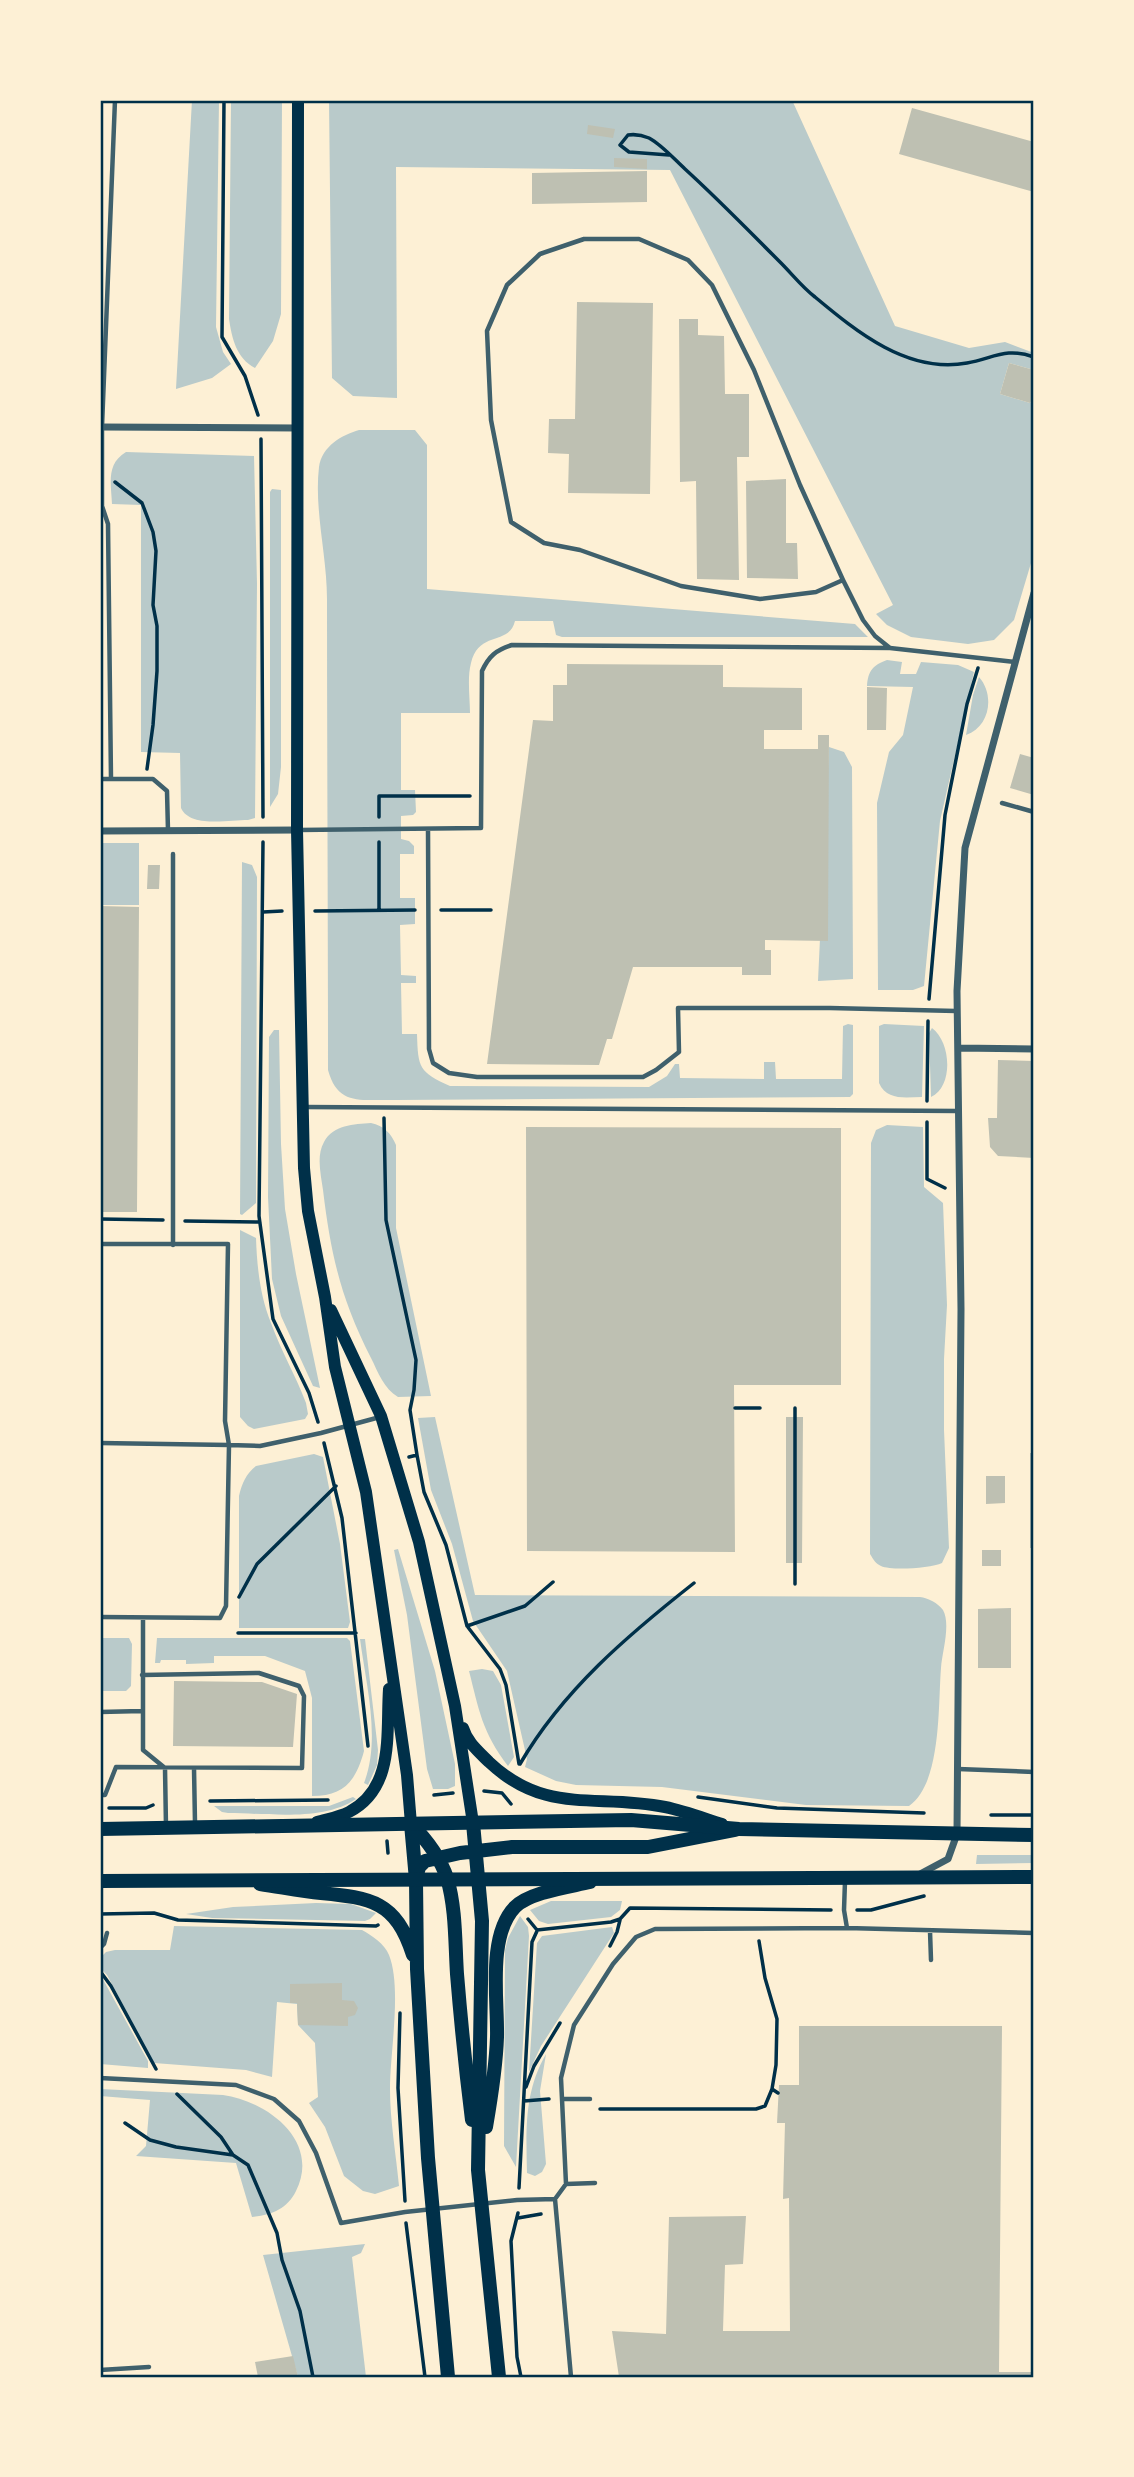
<svg xmlns="http://www.w3.org/2000/svg" width="1134" height="2477" font-family="Mulish,sans-serif">
<style>
.green{fill:#b9caca}
.building{fill:#bec0b2}
.lines{fill:none;stroke-linecap:round;stroke-linejoin:round}
.path{stroke:#003049;stroke-width:3.5}
.service{stroke:#3f606c;stroke-width:4.5}
.minor{stroke:#3f606c;stroke-width:7}
.secondary{stroke:#003049;stroke-width:12}
.primary{stroke:#003049;stroke-width:14}
.trunk{stroke:#003049;stroke-width:14}
.neatline{fill:none;stroke:#003049;stroke-width:2.5}
</style>
<rect width="100%" height="100%" fill="#fdf0d5"/>
<!-- green -->
<path class="green" d="M192 100H219L216 327 223 352 231 364 212 378 176 389Z
M231 100H282L281 314 273 341 255 368C236 358 232 338 229 319Z
M329 100H792L895 326 969 348 1005 342 1034 353V370L1009 363 1000 394 1030 403 1034 397V553L1014 620 994 640 968 644 911 637 887 625 876 614 893 605 670 170 396 167 397 398 353 396 332 378Z
M359 430H415L427 445V589L855 624 868 637H562L556 635 553 621H515C509 646 479 630 471 663 467 678 470 698 470 713H401V790H415L416 812 413 815 401 816V839L409 841 414 846V854H400V898H415V924L400 925 401 975 416 976V983H401L402 1034H417C418 1068 419 1072 450 1086L649 1087 667 1076 675 1064H679L680 1078 764 1079V1062H775L776 1079H842L843 1026 848 1024 853 1025V1094L850 1097 395 1100C362 1099 338 1107 328 1070 328 913 327 756 327 599 327 555 314 510 319 467 322 446 342 435 359 430Z
M126 452 254 456 257 584 255 818 248 820C229 820 190 828 181 808L180 753 141 752V505L112 504C111 483 106 464 126 452Z
M272 489 281 490V767L278 794 270 807V492Z
M887 660 902 662 900 674H916L921 662 958 665 974 672 940 821 924 986 913 990H878L877 803 889 752 903 735 913 687 867 686C868 671 873 665 887 660Z
M979 677C995 695 990 727 966 735L973 695Z
M829 747 844 752 852 767 853 979 818 981Z
M100 843H139V905H100Z
M242 862 252 865 257 877 256 1203 242 1215 240 1214Z
M884 1024 924 1026 922 1097C905 1097 887 1101 879 1083V1026Z
M932 1028C951 1042 954 1086 931 1097L929 1033Z
M274 1030H279L281 1144 285 1209 296 1274 320 1388 313 1386 281 1316 272 1279 268 1197 269 1037Z
M371 1123C384 1126 391 1133 396 1145V1228L431 1396 398 1397C384 1389 378 1372 371 1358 341 1299 331 1256 323 1190 321 1175 316 1156 324 1142 333 1125 354 1124 371 1123Z
M887 1125 923 1127 924 1187 943 1203 947 1305 944 1359V1430L949 1548 942 1563C931 1568 892 1571 881 1566 876 1564 873 1559 870 1554L871 1143 876 1130Z
M240 1230 256 1238C257 1267 260 1296 271 1323 281 1351 296 1376 306 1403L308 1414 305 1419 254 1429 248 1426 240 1417Z
M435 1417 475 1595 920 1597C928 1598 938 1603 943 1610 951 1625 942 1652 941 1668 938 1704 942 1783 909 1806L806 1805 662 1787 576 1785 556 1781 525 1767 527 1759 507 1671 473 1621 452 1544 431 1490 418 1418Z
M314 1454 323 1457 340 1544 350 1622 348 1628H239V1496C242 1483 246 1474 256 1466Z
M398 1549 435 1671 455 1764V1786L448 1789H433L427 1769 407 1615 394 1550Z
M100 1638H129L132 1644 131 1686 126 1691H100Z
M157 1638H347L350 1641 364 1751C356 1781 344 1796 312 1796V1698L305 1671 265 1656H214V1663L186 1664V1660H161L160 1663H155Z
M360 1639H365L378 1750 377 1765 368 1785 364 1783C381 1739 366 1685 360 1639Z
M482 1669 493 1671 501 1685 514 1757 508 1766C482 1732 479 1710 469 1671Z
M353 1797 356 1799C322 1822 267 1813 228 1813L222 1812 214 1806H329Z
M977 1855H1034V1863L976 1864Z
M551 1901H622L620 1910 611 1917 548 1924 539 1921 530 1910Z
M316 1903 351 1904 376 1913 370 1919 365 1921 212 1918 186 1914 233 1907Z
M520 1916 528 1927 529 1936 516 2167 504 2146 505 1950 508 1938Z
M174 1926 362 1930C371 1935 385 1944 389 1955 402 1988 390 2052 390 2089 390 2121 396 2154 399 2186L375 2194 363 2191 344 2176 325 2127 309 2103 318 2097 315 2043 298 2025 297 2004 277 2002 272 2077 246 2070 154 2063 107 1975 100 1968V1958L106 1952 115 1950H170Z
M612 1927 614 1933 541 2046 529 2072 537 1943 542 1936Z
M100 1974 148 2061V2068L100 2064Z
M546 2054 540 2091 546 2164 542 2172 535 2176 527 2173C526 2130 524 2092 546 2054Z
M100 2089 223 2095C267 2101 321 2141 296 2191 287 2209 272 2215 252 2217L236 2163 136 2156 146 2146 150 2100 100 2096Z
M365 2244 361 2253 352 2257 366 2377H298L263 2255Z"/>
<!-- building -->
<path class="building" d="M912 108 1034 142V192L899 154Z
M588 125 615 129 613 138 587 134Z
M614 158 647 159V169L614 167Z
M647 171V202L532 204V173Z
M577 302 653 303 650 494 568 493 569 454 548 453 549 419H575Z
M679 319H698V335L724 336 725 394H749V457H737L739 580 697 579 696 481 680 482Z
M1009 363 1034 370V397L1030 403 1000 394Z
M786 479V543H797L798 579 747 578 746 481Z
M567 664 723 665V687L802 688V730H764V749H818V735H829L828 941 765 940V950H771V975H742V967H633L612 1039H607L599 1065 487 1064 533 720 553 721V685H567Z
M867 687 887 688 886 730H867Z
M1020 754 1034 758V795L1010 788Z
M148 865H160L159 889H147Z
M100 906 139 907 137 1212H100Z
M998 1060 1033 1061 1034 1158 998 1156 990 1147 988 1118H997Z
M526 1127 841 1128V1385H734L735 1552 527 1551Z
M786 1417H803L802 1563H786Z
M1030 1453H1034V1548H1030Z
M986 1476H1005V1503L986 1504Z
M982 1550H1001V1566H982Z
M1011 1608V1668H978V1609Z
M174 1681 262 1682 297 1694 293 1747 173 1746Z
M342 1983V2000L354 2001 358 2008 355 2015 348 2017V2026L298 2025 297 2003H290V1984Z
M799 2026H1002L999 2372H1034V2377H619L612 2331 666 2334 669 2217 746 2216 743 2264 725 2265 723 2331H790L789 2198 783 2199 785 2123H777L779 2085H799Z
M293 2356 298 2377H258L255 2362Z"/>
<g class="lines">
<!-- path -->
<path class="path" d="M224 100 222 337 245 376 258 415
M669 155 629 152 620 145 628 135C635 134 642 135 649 138 662 145 674 159 685 169 718 199 749 231 781 263 792 274 802 287 815 297 857 332 908 374 967 363 994 358 1006 347 1034 357
M261 439 263 817
M115 482 142 503 153 532 156 551 153 605 157 626V671L153 725 147 769
M379 817V796H470
M263 842 259 1216 273 1319 309 1393 318 1422
M379 842V910
M441 910H491
M315 911 415 910
M263 912 282 911
M929 999 945 815 967 704 978 668
M927 1101 928 1021
M384 1118 386 1220 416 1360 414 1390 410 1410 417 1455
M927 1122V1179L945 1188
M100 1219 163 1220
M185 1221 260 1222
M735 1408H760
M324 1443 342 1518 368 1746
M409 1457 417 1455 424 1492 446 1545 467 1626 500 1669 506 1685 519 1764
M795 1584V1408
M239 1597 257 1564 336 1486
M467 1626 525 1606 553 1582
M238 1633H356
M520 1764C563 1690 628 1635 694 1583
M484 1791 502 1793 511 1804
M434 1795 453 1793
M698 1797 777 1808 924 1813
M210 1801 328 1800
M109 1808H146L153 1805
M991 1815H1034
M387 1841 388 1853
M857 1910H871L924 1896
M100 1914 154 1913 178 1920 376 1926 378 1925
M528 1919 537 1930 611 1922 620 1919 630 1908 831 1910
M610 1946 617 1932 620 1920
M100 1971 111 1986 156 2069
M400 2013 398 2088 405 2201
M526 2087 534 2066 560 2023
M772 2089 778 2093
M177 2094 221 2137 233 2155
M524 2101 549 2099
M600 2109H756L765 2106 772 2089 776 2065 777 2019 765 1978 759 1941
M125 2123 150 2140 176 2147 233 2155 248 2165 277 2233 282 2260 300 2311 313 2377
M519 2188 532 1942 537 1931
M518 2213 511 2241 517 2357 521 2377
M518 2218 541 2214
M406 2223 425 2377"/>
<!-- service -->
<path class="service" d="M843 580 816 592 760 599 681 586 580 550 544 543 511 522 491 420 487 331 507 285 540 254 584 239H639L688 260 712 285 754 370 800 485 843 580 863 620 875 636 890 648 1015 662
M100 779H153L167 791 168 831
M111 779 108 524 102 506V427L115 100
M1002 803 1034 812
M428 829 429 1049 433 1063 449 1073 477 1077H643L656 1070 679 1052 678 1008H830L956 1011
M298 830 481 828 482 671C489 656 496 650 512 645L891 648
M305 1107 958 1111
M100 1244H228L225 1421 229 1445 100 1443
M173 1245V854
M100 1617 220 1618 226 1606 229 1445 260 1446 321 1433 380 1417
M143 1618V1750L165 1768
M100 1712 142 1711
M165 1768 166 1827
M194 1768 195 1823
M958 1769 1034 1772
M100 1795H105L116 1767 302 1768 304 1696 299 1686 259 1673 142 1675
M845 1881 844 1910 847 1928 1034 1933
M930 1931 931 1960
M100 1948 104 1944 107 1933
M100 2078 236 2085 274 2099 299 2121 316 2153 341 2223 405 2212 517 2200 555 2199 566 2184 561 2078 574 2025 613 1964 636 1937 655 1929 847 1928
M562 2099H590
M566 2184 595 2183
M555 2199 571 2377
M100 2370 149 2367"/>
<!-- minor -->
<path class="minor" d="M100 427 298 428
M100 831 297 830
M958 1048 1034 1049
M920 1874 948 1859 957 1834 961 1309 957 991 965 848 1034 593"/>
<!-- secondary -->
<path class="secondary" d="M298 100 297 830 304 1168 308 1211 325 1297 335 1367 366 1492 407 1775 411 1824
M331 1310 381 1416 419 1542 455 1706 473 1823
M463 1728C467 1742 478 1751 489 1762 546 1816 597 1793 665 1807 684 1811 703 1818 722 1824
M317 1822C327 1819 339 1817 349 1812 395 1788 386 1734 389 1689"/>
<!-- primary -->
<path class="primary" d="M473 1823 482 1921 478 2170 499 2377
M411 1824 416 1880 417 1969 428 2158 448 2377
M411 1824C426 1839 440 1857 447 1878 456 1908 455 1943 457 1974 461 2023 466 2072 472 2120
M416 1879 419 1867 425 1861 460 1853 512 1847H648L735 1830
M260 1884C281 1887 301 1891 321 1893 371 1898 396 1901 413 1955
M486 2127C491 2098 496 2067 497 2037 498 2000 487 1936 515 1907 530 1892 569 1887 590 1882"/>
<!-- trunk -->
<path class="trunk" d="M100 1829 631 1820 739 1829 1034 1835
M100 1881 1034 1877"/>
</g>
<!-- border -->
<rect width="1134" height="2477" fill="none" stroke="#fdf0d5" stroke-width="203"/>
<rect x="102" y="102" width="930" height="2274" class="neatline"/>
</svg>
